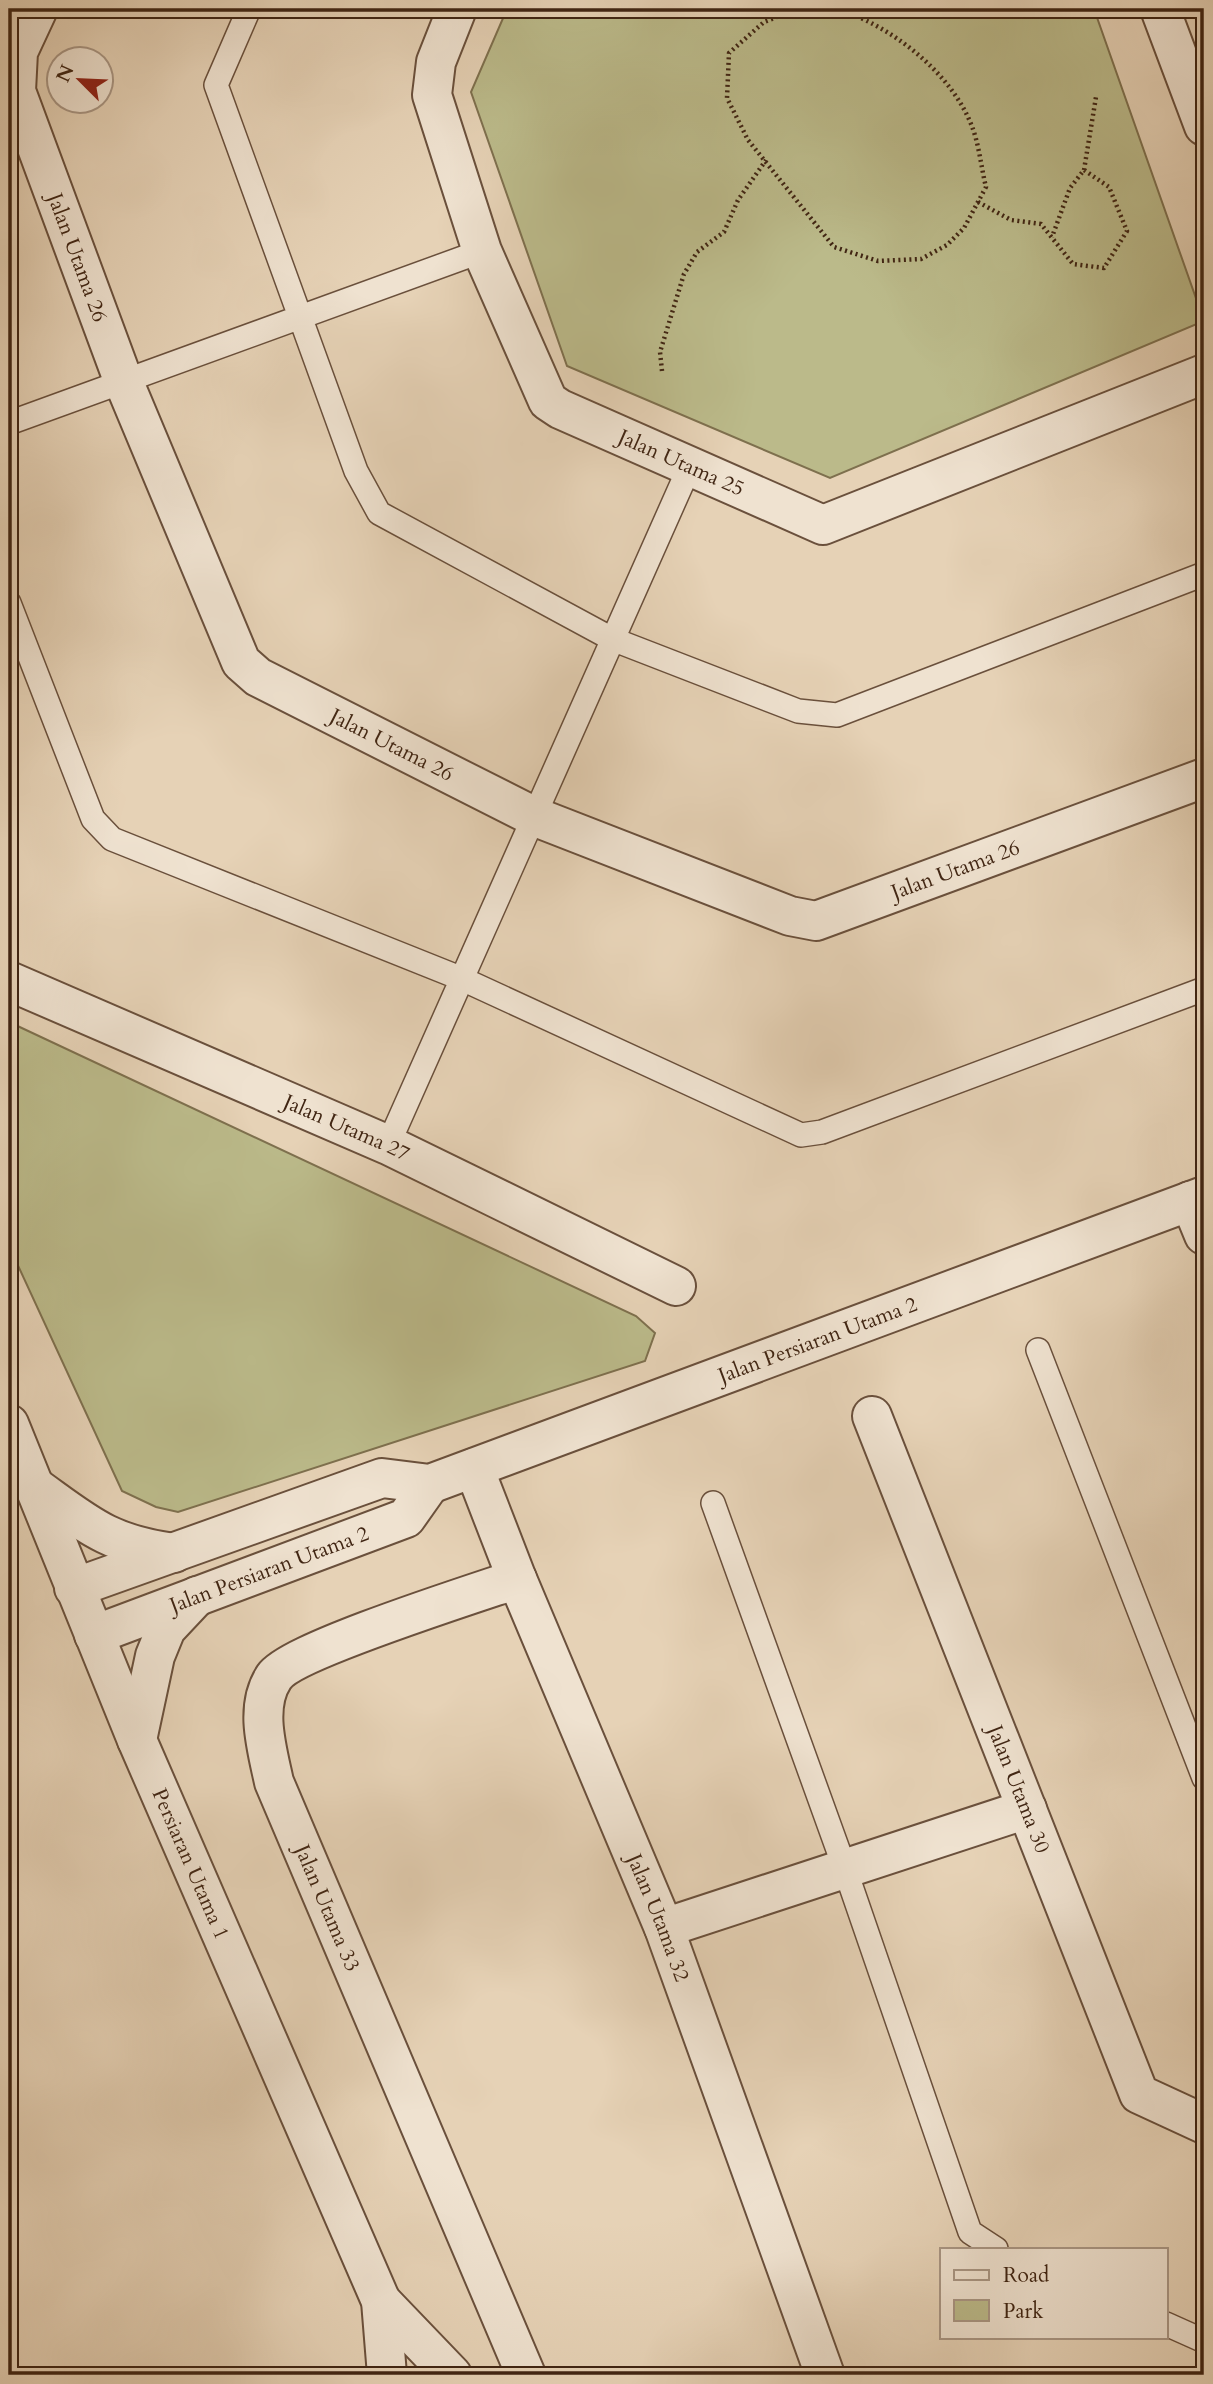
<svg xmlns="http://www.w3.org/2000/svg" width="1213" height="2384" font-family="Cardo,serif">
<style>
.green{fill:#bbba8a;stroke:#7e704e;stroke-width:2}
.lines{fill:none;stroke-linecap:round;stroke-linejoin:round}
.service-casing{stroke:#6a503c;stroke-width:26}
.minor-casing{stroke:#6a503c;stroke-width:42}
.tertiary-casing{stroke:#6a503c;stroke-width:42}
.path{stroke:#402513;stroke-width:4.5;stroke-dasharray:2 3.5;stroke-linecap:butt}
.service{stroke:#efe2d0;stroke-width:23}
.minor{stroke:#efe2d0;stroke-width:38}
.tertiary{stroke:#efe2d0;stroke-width:38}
.labels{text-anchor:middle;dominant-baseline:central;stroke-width:7;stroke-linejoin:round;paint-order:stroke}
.street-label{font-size:21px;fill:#402513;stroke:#efe2d0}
</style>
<rect width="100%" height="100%" fill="#e6d2b6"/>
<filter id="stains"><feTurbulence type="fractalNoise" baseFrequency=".00286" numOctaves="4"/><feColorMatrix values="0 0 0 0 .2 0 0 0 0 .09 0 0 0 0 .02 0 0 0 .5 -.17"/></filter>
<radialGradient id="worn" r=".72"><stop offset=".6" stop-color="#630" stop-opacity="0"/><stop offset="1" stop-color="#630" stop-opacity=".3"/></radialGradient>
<!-- green -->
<path class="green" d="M507 9H1094L1204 321 830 478 567 366 471 92Z
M9 1022 636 1316 655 1333 645 1361 178 1512 156 1507 122 1491 9 1246Z"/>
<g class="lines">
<!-- service casing -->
<g class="service-casing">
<path id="service" d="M249 9 216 85 356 471 379 513 612 639 798 711 837 715 1204 574
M9 423 482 251
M9 603 93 819 112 839 460 978 801 1135 822 1132 1204 989
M388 1145 689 468
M1038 1350 1204 1778
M713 1503 845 1869 970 2232 996 2249
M1166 2324 1204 2341"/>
</g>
<!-- minor casing -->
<g class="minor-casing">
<g id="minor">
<path id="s1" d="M38 9 18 52 16 91 123 380 241 662 258 677 533 816 790 916 816 921 1204 778"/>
<path id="s2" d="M457 9 436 62 432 95 482 251 548 401 560 409 823 525 1204 374"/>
<path d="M1160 9 1204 126"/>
<path id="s3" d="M9 981 388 1145 676 1286"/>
<path d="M1190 1201 1204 1235"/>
<path id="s4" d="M872 1416 1139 2094 1204 2124"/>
<path id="s5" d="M474 1468 517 1579 664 1928 825 2375"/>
<path id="s6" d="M517 1579C476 1593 292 1651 274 1677 254 1707 267 1749 274 1782L526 2375"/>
<path id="s7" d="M74 1588 382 1478 430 1484 1204 1196"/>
<path id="s8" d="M94 1635 406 1518 430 1484"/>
<path d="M664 1928 1027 1809"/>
</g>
</g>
<!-- tertiary casing -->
<g class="tertiary-casing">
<g id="tertiary">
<path id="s9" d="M9 1424 137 1740 381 2301 387 2375"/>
<path d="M34 1486C87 1524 107 1544 174 1553"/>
<path d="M137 1740 155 1656 166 1629 197 1596"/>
<path d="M381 2301 452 2375"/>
</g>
</g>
<!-- path -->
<path class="path" d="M797 9C812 10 832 8 846 12 896 30 951 74 971 124 979 143 981 167 986 187L964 228 947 245 921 259 878 261 834 247 748 140 727 98 729 53 764 22Z
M1084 170 1096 97
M978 202 1011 220 1041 224 1073 264 1104 268 1127 231 1109 187 1084 170 1070 188 1052 237
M662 371 660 352 684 274 697 252 724 232 738 200 766 160"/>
<!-- service -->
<use href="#service" class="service"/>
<!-- minor -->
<use href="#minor" class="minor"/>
<!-- tertiary -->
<use href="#tertiary" class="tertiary"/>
</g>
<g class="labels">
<!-- street labels -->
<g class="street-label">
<text stroke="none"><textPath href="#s1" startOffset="264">Jalan Utama 26</textPath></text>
<text stroke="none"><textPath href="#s2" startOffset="565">Jalan Utama 25</textPath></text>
<text stroke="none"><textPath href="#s1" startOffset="873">Jalan Utama 26</textPath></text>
<text stroke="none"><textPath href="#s1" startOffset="1482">Jalan Utama 26</textPath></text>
<text stroke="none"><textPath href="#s3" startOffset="368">Jalan Utama 27</textPath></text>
<text stroke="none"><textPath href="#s7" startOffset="789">Jalan Persiaran Utama 2</textPath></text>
<text stroke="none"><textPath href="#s8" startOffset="187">Jalan Persiaran Utama 2</textPath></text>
<text stroke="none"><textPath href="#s4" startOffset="401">Jalan Utama 30</textPath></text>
<text stroke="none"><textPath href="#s9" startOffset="476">Persiaran Utama 1</textPath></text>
<text stroke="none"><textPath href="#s6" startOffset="508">Jalan Utama 33</textPath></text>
<text stroke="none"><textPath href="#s5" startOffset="486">Jalan Utama 32</textPath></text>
</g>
</g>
<!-- margin -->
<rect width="1213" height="2384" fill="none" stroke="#e6d2b6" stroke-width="35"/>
<rect x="10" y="10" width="1192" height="2363" fill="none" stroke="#402513" stroke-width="3.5"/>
<rect x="18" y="18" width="1178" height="2349" fill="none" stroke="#402513" stroke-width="2"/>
<!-- legend -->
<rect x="940" y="2248" width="228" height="91" fill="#efe2d0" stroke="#a99684" stroke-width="2"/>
<rect x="954" y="2270" width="35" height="10" fill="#efe2d0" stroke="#a99684" stroke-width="2"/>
<text x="1003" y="2282" font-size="21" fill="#402513">Road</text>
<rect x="954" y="2300" width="35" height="21" fill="#bbba8a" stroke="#a99684" stroke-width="2"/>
<text x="1003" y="2318" font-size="21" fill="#402513">Park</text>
<!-- north arrow -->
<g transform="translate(80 80) rotate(294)"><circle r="33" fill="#efe2d0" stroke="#a99684" stroke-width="2"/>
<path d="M0-5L12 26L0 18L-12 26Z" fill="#8f2418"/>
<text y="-10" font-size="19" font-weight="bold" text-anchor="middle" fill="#402513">N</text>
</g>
<rect width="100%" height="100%" filter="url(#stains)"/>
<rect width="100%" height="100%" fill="url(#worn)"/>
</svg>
